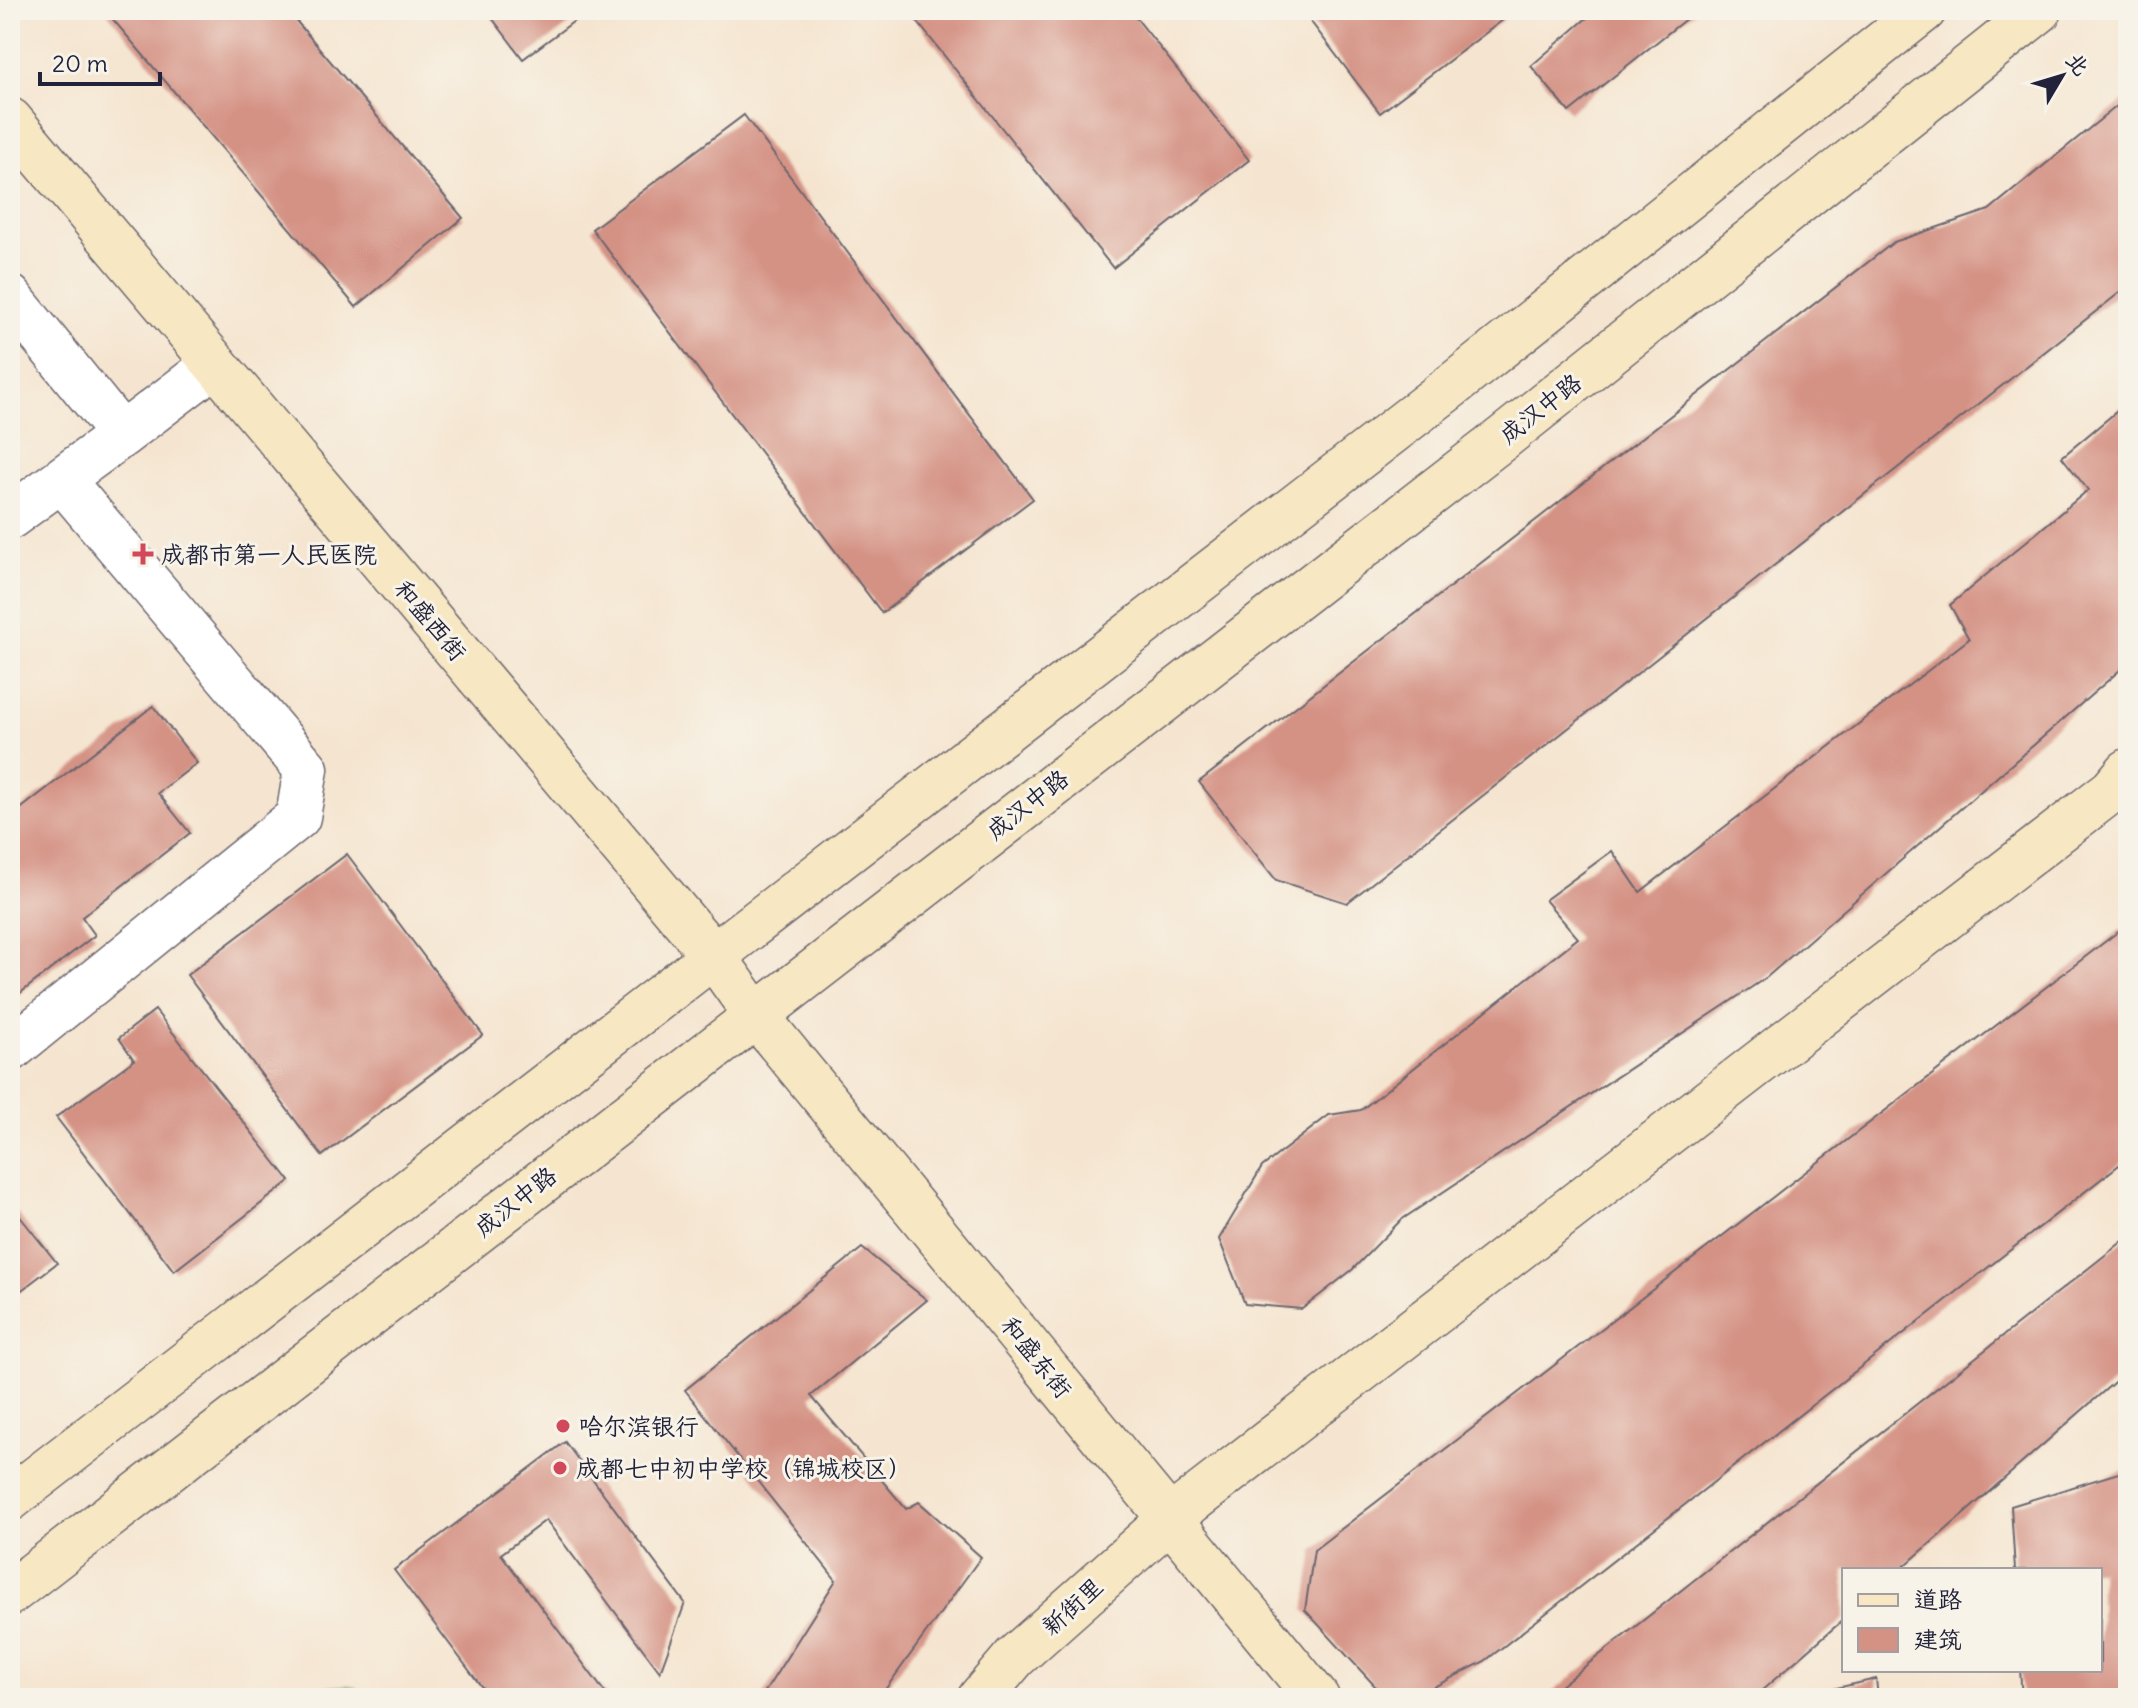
<svg xmlns="http://www.w3.org/2000/svg" width="2138" height="1708" font-family="Delius,'LXGW WenKai TC',sans-serif">
<style>
.pitch{fill:#a7d887;stroke:#647d61;stroke-width:2}
.building{fill:#d49284}
.lines{fill:none;stroke-linecap:round;stroke-linejoin:round}
.street-casing{stroke:#6c666f;stroke-width:47}
.secondary-casing{stroke:#6c666f;stroke-width:47}
.street{stroke:#fff;stroke-width:44}
.secondary{stroke:#f7e8c3;stroke-width:44}
.poi-dot{fill:#d1495b;stroke:#f7f3e8;stroke-width:3}
.labels{text-anchor:middle;dominant-baseline:central;stroke-width:6;stroke-linejoin:round;paint-order:stroke}
.street-label{font-size:24px;fill:#22223b;stroke:#f7f3e8}
.poi-label{font-size:24px;fill:#22223b;stroke:#f7f3e8;text-anchor:start}
</style>
<rect width="100%" height="100%" fill="#f7f3e8"/>
<filter id="ink" filterUnits="userSpaceOnUse"><feTurbulence type="fractalNoise" baseFrequency=".0125" numOctaves="2"/><feDisplacementMap in="SourceGraphic" scale="16" xChannelSelector="R" yChannelSelector="G"/><feConvolveMatrix kernelMatrix="1 2 1 2 8 2 1 2 1" color-interpolation-filters="sRGB"/></filter>
<filter id="wash" filterUnits="userSpaceOnUse"><feTurbulence type="fractalNoise" baseFrequency=".006" numOctaves="4" result="noise"/><feDisplacementMap in="SourceGraphic" scale="32" xChannelSelector="R" yChannelSelector="G"/><feGaussianBlur stdDeviation="1.8" result="paint"/><feColorMatrix in="noise" values="0 0 0 0 0 0 0 0 0 0 0 0 0 0 0 0 0 1.4 0 .05"/><feComposite in="paint" operator="in"/></filter>
<g filter="url(#wash)">
<rect width="100%" height="100%" fill="#f5e5d0"/>
<!-- pitch -->
<path class="pitch" d="M349 1686 377 1698H253L263 1692Z"/>
<g id="blocks">
<!-- building -->
<path class="building" d="M105 10H287L463 218 356 307Z
M486 10H589L523 59Z
M908 10H1130L1249 160 1113 268Z
M1302 10H1516L1380 113Z
M1596 10H1697L1569 112 1531 66Z
M2128 97V286L1347 903 1276 880 1199 782 1894 242 1989 210Z
M744 115 1033 499 882 613 592 229Z
M2128 402V663L1767 977 1401 1220 1352 1270 1302 1309 1245 1304 1219 1239 1262 1167 1329 1115 1361 1110 1578 938 1545 900 1612 851 1640 892 1969 639 1950 605 2088 490 2062 457Z
M153 706 197 763 158 793 190 833 82 917 95 935 10 1001V817Z
M347 854 483 1035 322 1156 187 975Z
M2128 924V1158L1485 1661 1412 1698H1386L1305 1610 1314 1550Z
M155 1010 290 1181 174 1271 56 1117 134 1060 119 1038Z
M10 1204 57 1263 10 1299Z
M2128 1237V1370L1900 1570H1844V1619L1753 1698H1545Z
M862 1248 927 1300 811 1396 906 1509 919 1502 981 1557 879 1698H761L836 1580 685 1390Z
M565 1442 685 1603 660 1672 546 1520 501 1554 609 1698H490L394 1570Z
M2128 1470V1698H2022L2020 1670H2100V1570H2015L2011 1506Z
M1876 1679 1878 1698H1797V1697Z"/>
</g>
</g>
<g filter="url(#ink)">
<use href="#blocks" fill-opacity="0" stroke="#6c666f" stroke-width="2"/>
<g class="lines">
<!-- street casing -->
<g class="street-casing">
<path id="street" d="M10 297 122 435 215 364
M10 517 122 435
M10 1050 298 817 306 769 62 480"/>
</g>
<!-- secondary casing -->
<g class="secondary-casing">
<path id="secondary" d="M10 120 713 955 755 1014 1317 1698
M10 1499 1458 381 1924 10
M1170 1518 2112 790 2128 771
M10 1593 1503 438 2040 10
M980 1698 1015 1657 1170 1519"/>
</g>
<!-- street -->
<use href="#street" class="street"/>
<!-- secondary -->
<use href="#secondary" class="secondary"/>
</g>
</g>
<!-- markers -->
<g class="poi-dot">
<path d="M139 542h8v8h8v8h-8v8h-8v-8h-8v-8h8z"/>
<circle cx="563" cy="1426" r="8"/>
<circle cx="560" cy="1468" r="8"/>
</g>
<g class="labels">
<!-- street labels -->
<g class="street-label">
<text transform="translate(1540 408) rotate(-38)">成汉中路</text>
<text transform="translate(431 620) rotate(50)">和盛西街</text>
<text transform="translate(1027 804) rotate(-38)">成汉中路</text>
<text transform="translate(515 1201) rotate(-38)">成汉中路</text>
<text transform="translate(1037 1357) rotate(51)">和盛东街</text>
<text transform="translate(1072 1606) rotate(-42)">新街里</text>
</g>
<!-- poi labels -->
<g class="poi-label">
<text x="161" y="554">成都市第一人民医院</text>
<text x="579" y="1426">哈尔滨银行</text>
<text x="576" y="1468">成都七中初中学校（锦城校区）</text>
</g>
</g>
<!-- margin -->
<rect width="2138" height="1708" fill="none" stroke="#f7f3e8" stroke-width="40"/>
<!-- legend -->
<rect x="1842" y="1568" width="260" height="104" fill="#f7f3e8" stroke="#a29fa3" stroke-width="2"/>
<rect x="1858" y="1594" width="40" height="12" fill="#f7e8c3" stroke="#a29fa3" stroke-width="2"/>
<text x="1914" y="1608" font-size="24" fill="#22223b">道路</text>
<rect x="1858" y="1628" width="40" height="24" fill="#d49284" stroke="#a29fa3" stroke-width="2"/>
<text x="1914" y="1648" font-size="24" fill="#22223b">建筑</text>
<!-- north arrow -->
<g transform="translate(2062 76) rotate(52)" stroke="#f7f3e8" stroke-width="6" paint-order="stroke">
<path d="M0-6L14 30L0 20L-14 30Z" fill="#22223b"/>
<text y="-12" font-size="22" font-weight="bold" text-anchor="middle" fill="#22223b">北</text>
</g>
<!-- scale -->
<path d="M40 72v12h120v-12" fill="none" stroke="#22223b" stroke-width="4"/>
<text x="52" y="72" font-size="24" fill="#22223b" stroke="#f7f3e8" stroke-width="6" paint-order="stroke">20 m</text>
</svg>
